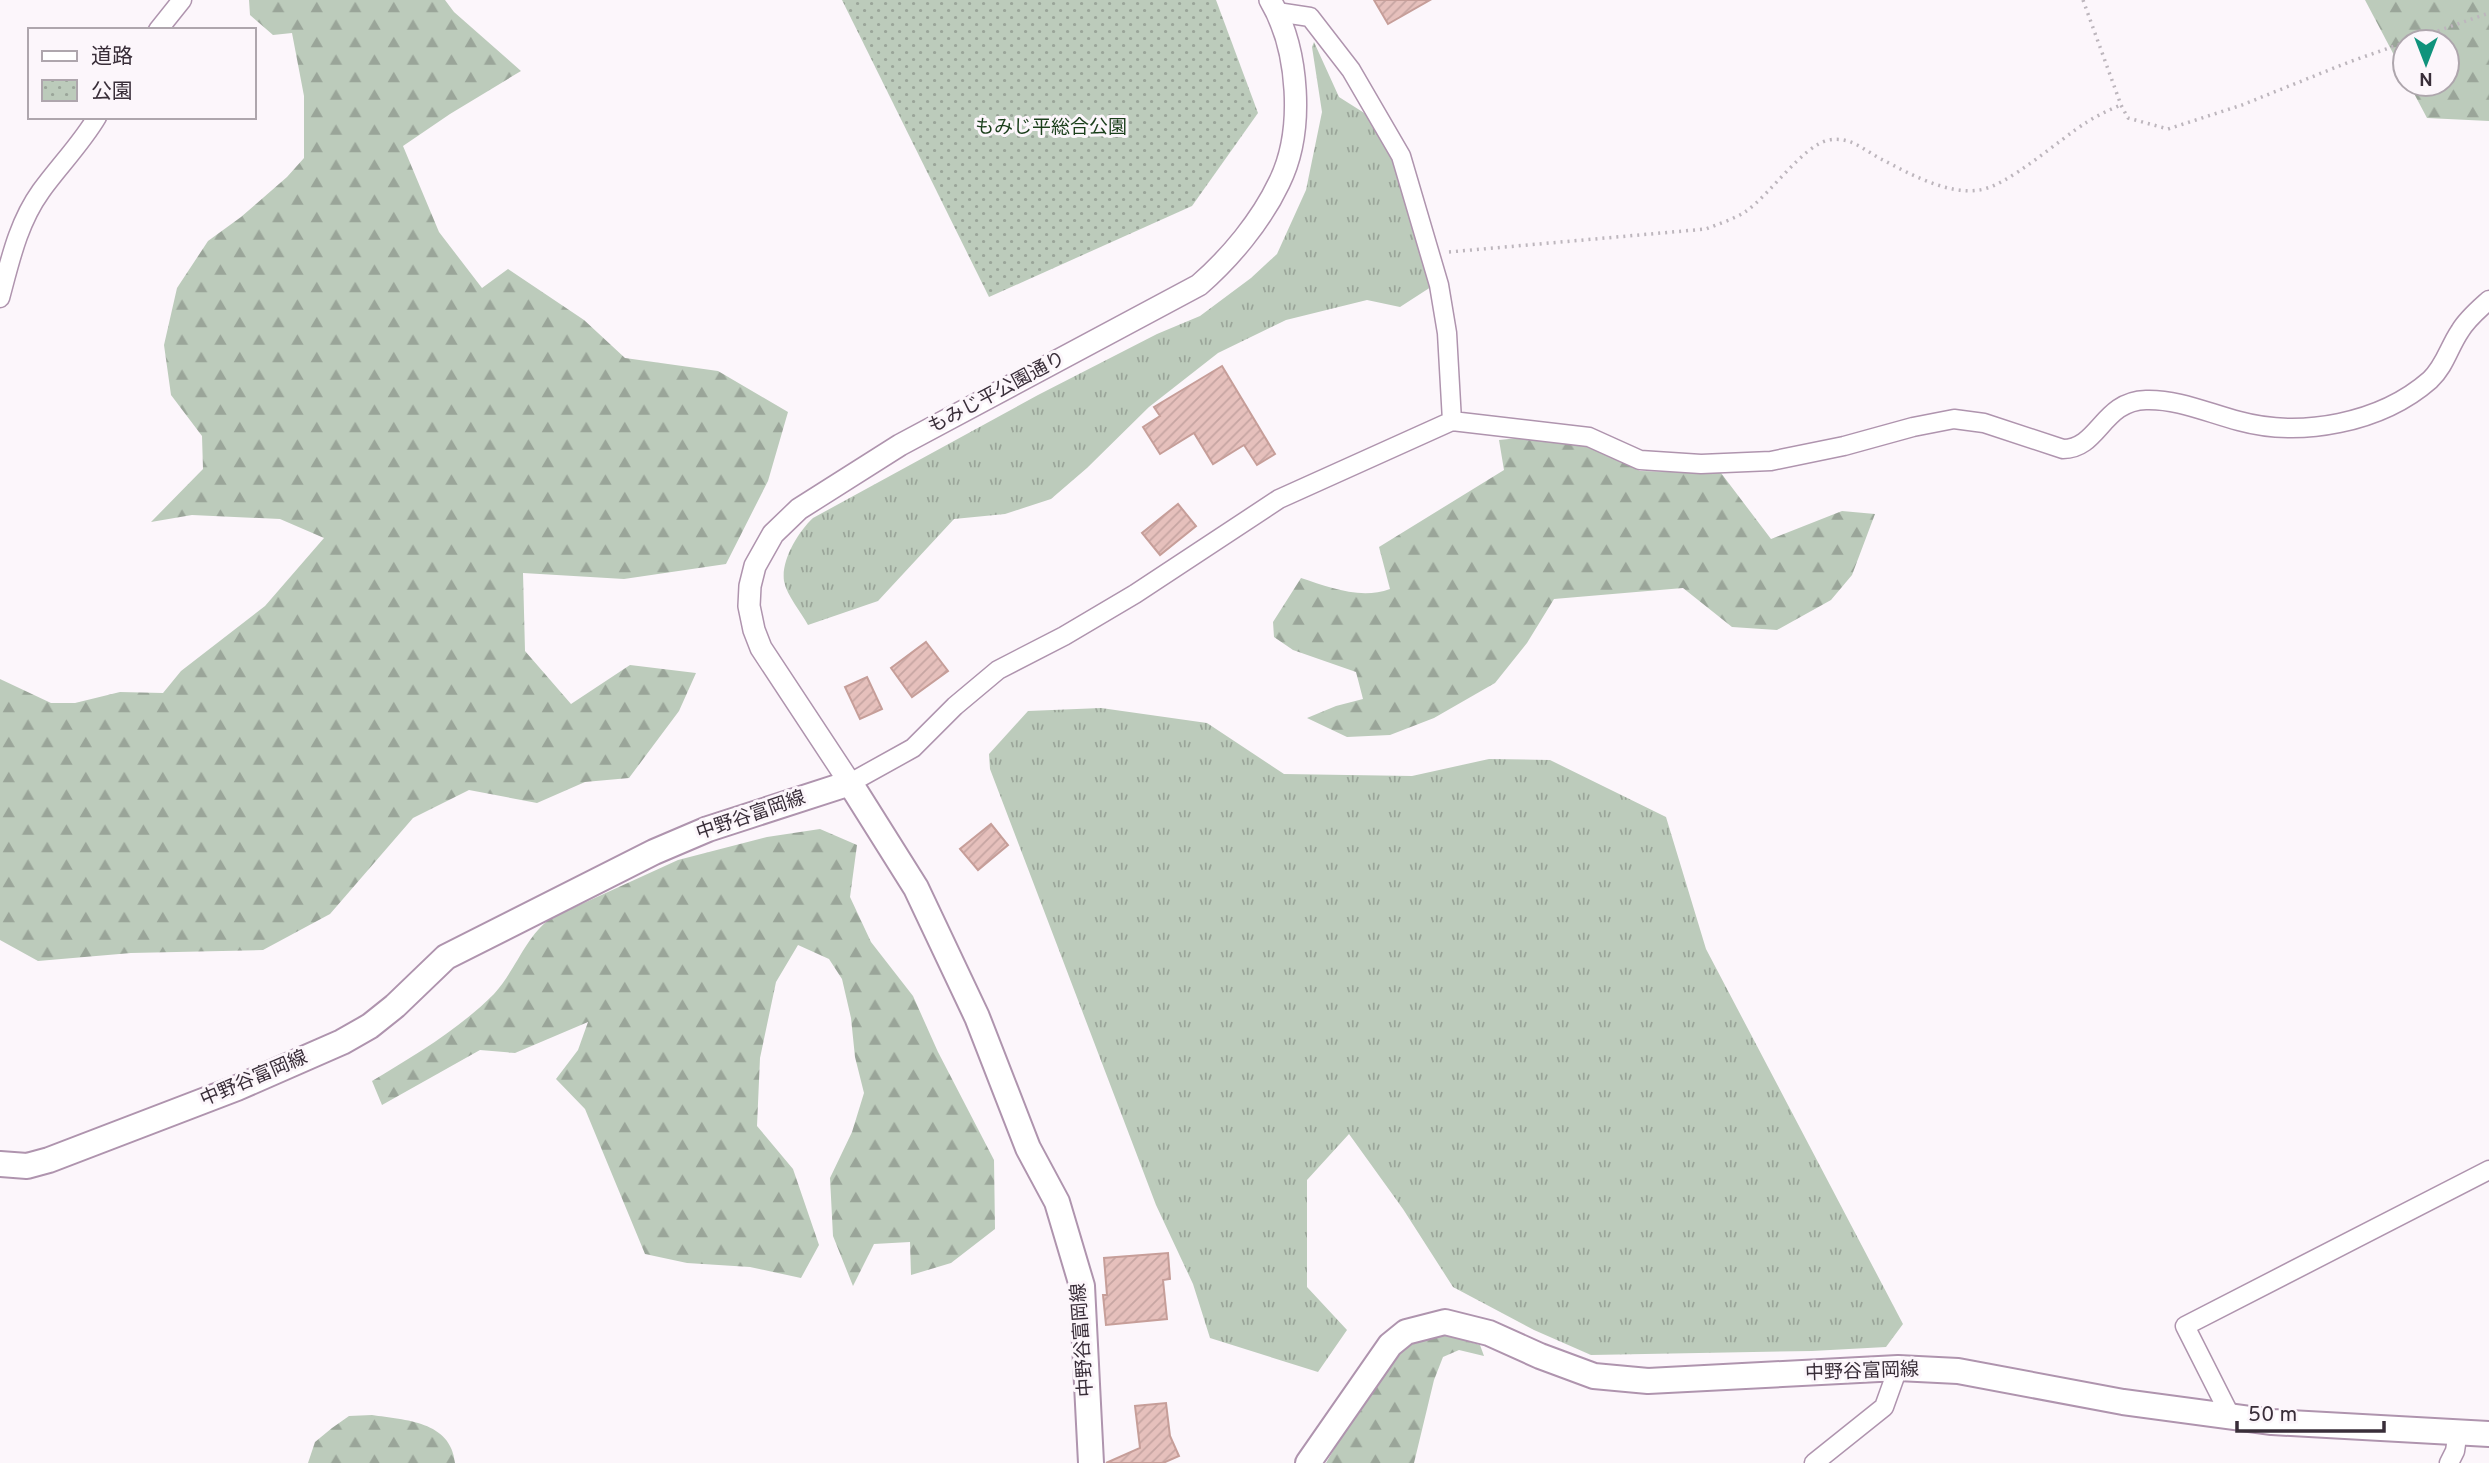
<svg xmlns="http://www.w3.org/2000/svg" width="2489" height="1463" font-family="Overpass,'Noto Sans JP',sans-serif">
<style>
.grass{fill:url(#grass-tufts)}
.forest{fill:url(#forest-firs)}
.park{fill:url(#park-dots)}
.building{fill:url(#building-hatch);stroke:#c69e99;stroke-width:2}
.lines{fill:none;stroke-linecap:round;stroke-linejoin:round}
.minor-casing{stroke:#af94ae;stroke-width:21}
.tertiary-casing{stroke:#af94ae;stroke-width:24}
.secondary-casing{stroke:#af94ae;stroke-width:28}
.path{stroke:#bdb6bd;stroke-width:3.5;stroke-dasharray:2 5;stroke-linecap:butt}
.minor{stroke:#fff;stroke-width:18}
.tertiary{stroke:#fff;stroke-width:21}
.secondary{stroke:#fff;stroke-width:24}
.labels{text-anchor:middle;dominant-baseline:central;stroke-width:6;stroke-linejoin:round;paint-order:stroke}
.park-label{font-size:19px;fill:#1b3f1b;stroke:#fcf6fb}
.street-label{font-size:19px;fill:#392e39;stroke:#fcf6fb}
</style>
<defs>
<pattern id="grass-tufts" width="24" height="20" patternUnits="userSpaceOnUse" patternTransform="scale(1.75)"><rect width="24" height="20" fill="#bccbbb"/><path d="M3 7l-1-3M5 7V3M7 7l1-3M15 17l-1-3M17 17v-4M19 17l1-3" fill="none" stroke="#9aa599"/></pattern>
<pattern id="forest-firs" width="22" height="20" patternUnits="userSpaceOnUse" patternTransform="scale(1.75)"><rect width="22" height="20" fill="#bccbbb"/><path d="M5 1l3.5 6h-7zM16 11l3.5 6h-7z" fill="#9aa599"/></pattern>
<pattern id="park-dots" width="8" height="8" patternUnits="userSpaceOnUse" patternTransform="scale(1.75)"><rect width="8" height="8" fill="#bccbbb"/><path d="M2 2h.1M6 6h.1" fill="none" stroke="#9aa599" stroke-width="1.8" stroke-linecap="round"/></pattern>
<pattern id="building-hatch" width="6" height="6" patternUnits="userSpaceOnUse" patternTransform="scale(1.75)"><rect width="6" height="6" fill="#e6c0bc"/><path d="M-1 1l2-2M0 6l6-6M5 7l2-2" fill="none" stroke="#c6a5a2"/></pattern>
</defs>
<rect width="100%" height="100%" fill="#fcf6fb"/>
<!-- grass -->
<path class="grass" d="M1314 42 1339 97 1369 116 1395 158 1434 285 1400 307 1367 300 1286 320 1218 353 1149 407 1087 468 1051 499 1005 514 954 519 878 601 808 625C801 612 787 596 784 581 781 560 798 532 813 518L1038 395 1157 334 1200 316 1251 278 1277 254 1306 190 1322 112 1312 47Z
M1101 708 1207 723 1284 774 1412 776 1489 759 1550 760 1666 817 1706 949 1903 1324 1886 1347 1812 1351 1591 1355 1534 1330 1453 1287 1403 1209 1349 1134 1307 1180V1287L1347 1330 1318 1372 1210 1338 1193 1284 1156 1205 990 769 989 754 1028 711Z"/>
<!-- forest -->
<path class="forest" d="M249 0H445L454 12 521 71 450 114 403 146 439 232 482 288 508 269 584 320 625 358 718 371 788 412 768 481 726 564 624 579 523 573 525 651 571 704 630 665 696 673 679 711 629 778 585 782 537 803 469 790 413 818 330 914 263 950 131 953 38 961 0 940V679L51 703H75L120 692 163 693 181 671 265 606 324 538 280 519 192 515 151 522 203 469 202 436 171 395 164 345 177 288 208 241 241 217 287 177 304 158V96L292 33 273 35 250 15Z
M2365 0H2489V121L2427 118 2409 84H2447V42H2405V76Z
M1538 436 1600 449 1640 471 1721 473 1771 539 1842 511 1875 514 1852 575 1831 600 1777 630 1732 627 1683 588 1554 599 1527 643 1495 683 1434 718 1390 735 1347 737 1307 718 1336 706 1363 699 1356 672 1293 650 1274 637 1273 622 1301 578C1329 587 1360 600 1390 589L1379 547 1504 470 1499 440Z
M820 829 857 845 850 897 871 942 913 996 938 1052 994 1160 995 1229 951 1263 911 1275 910 1242 874 1244 853 1286 833 1236 830 1178 852 1132 864 1093 855 1057 851 1018 842 979 829 959 798 945 776 982 760 1058 757 1126 793 1169 819 1245 801 1278 750 1267 687 1263 645 1254 585 1109 556 1079 578 1050 588 1022 515 1053 480 1050 382 1105 372 1081C415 1055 458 1030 494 994 516 970 525 937 551 918L678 860 767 837Z
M1445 1335 1480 1345 1484 1356 1459 1350 1443 1357 1434 1380 1414 1463H1326C1347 1428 1383 1360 1418 1340 1425 1336 1437 1336 1445 1335Z
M372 1415C405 1420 451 1421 455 1463H308L315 1442 332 1428 349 1416Z"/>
<!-- park -->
<path class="park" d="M842 0H1216L1258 113 1192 206 989 297Z"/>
<!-- building -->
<path class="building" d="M1374 0H1430L1388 24Z
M1222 366 1275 454 1257 465 1244 445 1213 464 1194 433 1160 454 1143 427 1160 416 1154 407Z
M1178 504 1196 526 1160 555 1142 533Z
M926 642 948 671 912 697 891 668Z
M867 677 882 709 860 719 845 687Z
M991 824 1008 845 978 870 960 849Z
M1168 1253 1170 1279 1163 1280 1167 1319 1106 1325 1103 1295H1107L1104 1258Z
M1166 1403 1170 1436 1179 1456 1163 1463H1106L1140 1448 1135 1406Z"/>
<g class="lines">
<!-- minor casing -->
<g class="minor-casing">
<path id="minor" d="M1277 12 1310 17 1351 70 1401 156 1439 285 1447 333 1452 421
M158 30 182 0
M0 298C10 261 18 223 41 191 59 166 81 144 97 117
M850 783 913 748 955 706 998 670 1064 636 1135 594 1279 499 1452 421 1589 437 1640 460 1701 464 1771 461 1844 446 1913 427 1954 419 1984 423 2063 449C2099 449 2102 401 2146 400 2178 399 2208 413 2239 421 2301 438 2381 423 2430 380 2445 366 2449 347 2460 331 2467 319 2479 309 2489 300
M2231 1417 2185 1326 2489 1170
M1814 1463 1884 1407 1898 1368
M2449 1463 2455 1451 2458 1431"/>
</g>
<!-- tertiary casing -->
<g class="tertiary-casing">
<path id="tertiary" d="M850 783 761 648 754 630 749 606 750 586 755 566 773 534 799 509 900 445 1199 285C1230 258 1261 221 1279 183 1305 131 1299 49 1270 0"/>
</g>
<!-- secondary casing -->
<g class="secondary-casing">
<path id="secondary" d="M0 1164 27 1166 49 1160 237 1088 342 1042 370 1026 395 1006 446 957 654 852 708 829 850 783 916 888 977 1017 1028 1148 1057 1202 1082 1286 1091 1463
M1308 1463 1390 1345 1406 1332 1445 1322 1489 1333 1540 1356 1594 1376 1648 1381 1898 1368 1958 1371 2123 1402 2272 1422 2489 1434"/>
</g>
<!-- path -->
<path class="path" d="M2083 0 2121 105 2128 118 2168 129 2242 105 2349 62 2489 13
M1449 252 1706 229C1718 224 1734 219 1745 212 1770 195 1803 145 1829 140 1851 136 1865 151 1883 160 1910 174 1948 195 1979 190 2007 187 2061 138 2087 122 2098 115 2109 110 2121 105"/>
<!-- minor -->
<use href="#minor" class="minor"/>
<!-- tertiary -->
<use href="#tertiary" class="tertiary"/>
<!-- secondary -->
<use href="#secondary" class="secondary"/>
</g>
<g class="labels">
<!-- park labels -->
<g class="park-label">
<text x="1051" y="128">もみじ平総合公園</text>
</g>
<!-- street labels -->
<g class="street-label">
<text transform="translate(997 393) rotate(-28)">もみじ平公園通り</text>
<text transform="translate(751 816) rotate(-19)">中野谷富岡線</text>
<text transform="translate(254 1079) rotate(-23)">中野谷富岡線</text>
<text transform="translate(1083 1340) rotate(-94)">中野谷富岡線</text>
<text transform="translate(1862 1372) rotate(-2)">中野谷富岡線</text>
</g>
</g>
<!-- legend -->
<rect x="28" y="28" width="228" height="91" fill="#fcf6fb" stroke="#aea6ad" stroke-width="2"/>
<rect x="42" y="51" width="35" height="10" fill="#ffffff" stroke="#aea6ad" stroke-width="2"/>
<text x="91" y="63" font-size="21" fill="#392e39">道路</text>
<rect x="42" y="80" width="35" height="21" fill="url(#park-dots)" stroke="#aea6ad" stroke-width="2"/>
<text x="91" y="98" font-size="21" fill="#392e39">公園</text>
<!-- north arrow -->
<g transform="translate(2426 63) rotate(180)"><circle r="33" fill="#fcf6fb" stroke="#aea6ad" stroke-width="2"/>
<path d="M0-5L12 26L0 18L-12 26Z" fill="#10937c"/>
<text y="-10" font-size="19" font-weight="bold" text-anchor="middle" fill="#392e39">N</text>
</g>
<!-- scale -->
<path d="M2237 1421v10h147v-10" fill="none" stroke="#392e39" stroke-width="3.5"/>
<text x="2248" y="1421" font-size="21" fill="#392e39" stroke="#fcf6fb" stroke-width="5" paint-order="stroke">50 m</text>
</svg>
